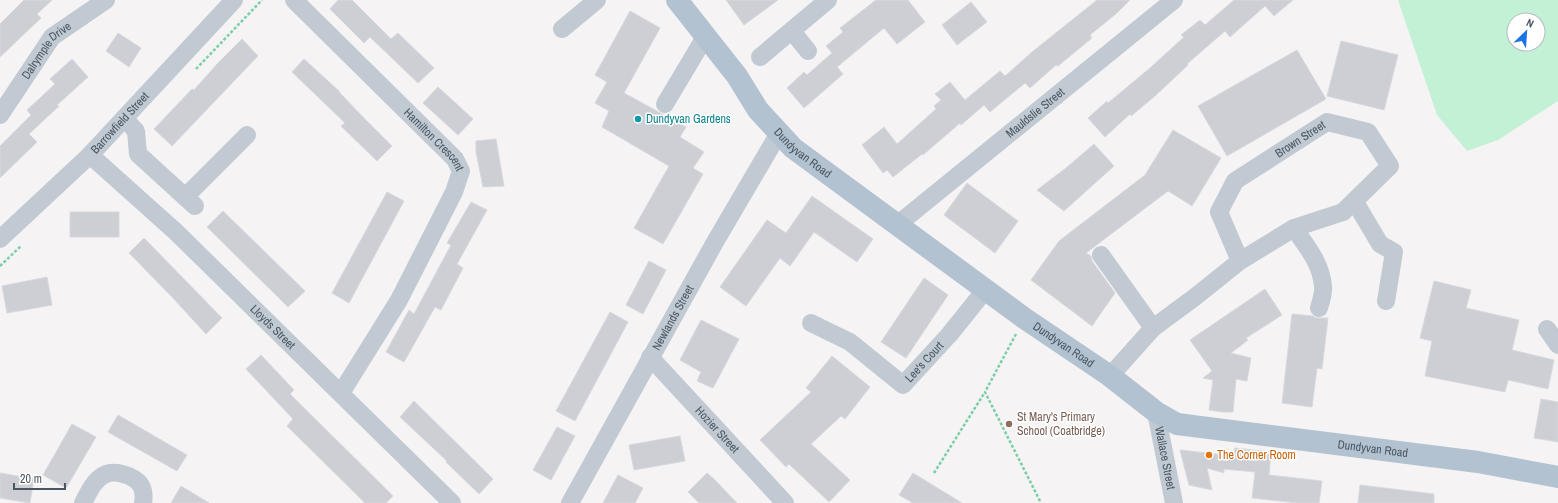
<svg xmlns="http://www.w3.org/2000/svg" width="1558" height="503" font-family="'Archivo Narrow',sans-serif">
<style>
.green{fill:#c3f1d5;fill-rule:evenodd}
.building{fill:#cdcfd5;stroke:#d7d9de}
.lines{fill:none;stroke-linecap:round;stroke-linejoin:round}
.path{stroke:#7ad0a6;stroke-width:2.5;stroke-dasharray:3 2;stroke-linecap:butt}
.minor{stroke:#c1cad2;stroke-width:18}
.major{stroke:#b3c2d1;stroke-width:22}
.culture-dot{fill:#0f9aa8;stroke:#fff;stroke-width:1.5}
.education-dot{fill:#8d6e63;stroke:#fff;stroke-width:1.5}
.food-dot{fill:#e8710a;stroke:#fff;stroke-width:1.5}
.labels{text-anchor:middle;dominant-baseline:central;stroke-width:3;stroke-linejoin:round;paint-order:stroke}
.street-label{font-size:12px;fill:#4a5661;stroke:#fff}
.culture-label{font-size:12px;fill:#0d838f;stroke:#fff;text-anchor:start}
.education-label{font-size:12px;fill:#785e54;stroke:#fff;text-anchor:start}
.food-label{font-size:12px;fill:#c56008;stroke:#fff;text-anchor:start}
</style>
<rect width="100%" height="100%" fill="#f5f3f3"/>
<!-- green -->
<path class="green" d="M1398 0H1558V101L1498 140 1467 151 1437 115ZM1514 20H1538V44H1514Z"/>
<!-- building -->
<path class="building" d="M24 0H52L37 14 41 18 0 57V24Z
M338 0H352L391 39 398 33 434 68 418 83 370 37 364 43 330 9Z
M726 0H778L744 25Z
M876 0H908L925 22 897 44 884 28 837 67 843 74 804 108 787 88 804 72 807 75 832 53 826 46 843 32 840 28Z
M1097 0H1130L1117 13 1090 35 1092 38 1058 66 1056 65 1030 88 1025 83 990 112 984 105 961 125 960 123 923 155 922 154 893 177 887 170 883 173 862 145 884 127 897 144 936 109 934 106 941 100 935 94 950 82 965 100 1000 71 1005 76 1032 52Z
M1234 0H1293L1274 16 1265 6 1230 37 1225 31 1187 64 1188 65 1155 96 1131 116 1130 114 1105 137 1088 118 1107 101 1108 103 1150 68 1184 37 1181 35 1200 20 1205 25Z
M971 2 987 22 957 45 942 25Z
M630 11 660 28 624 93 686 127 680 137 704 152 693 168 703 174 663 244 634 228 669 166 602 127 609 111 595 103 607 82 595 75Z
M118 33 141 48 129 67 106 51Z
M242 39 258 56 172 146 154 129 192 89 194 90 218 63Z
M1341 41 1398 55 1384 110 1327 96Z
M1297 50 1326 99 1227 156 1198 106Z
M72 59 88 77 57 105 59 106 29 134 37 142 0 178V146L31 115 27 110 55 84 50 79Z
M304 59 340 92H339L363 117 392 146 377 161 341 126 345 123 292 72Z
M438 87 473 119 458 135 423 103Z
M1173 130 1221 158 1192 206 1168 191 1086 253 1091 256 1092 261 1115 293 1092 326 1031 280 1059 241 1145 175Z
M496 139 504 186 483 187 476 152V141Z
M1094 144 1114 166 1064 211 1037 190 1066 168Z
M967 183 1018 221 995 253 944 215Z
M387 192 404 201 349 303 332 293Z
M812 196 873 239 857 262 814 232 790 266 780 258 746 306 720 287 767 220 786 233Z
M471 202 487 210 457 264 463 268 441 310 435 307 404 362 386 352 409 310 414 314 451 245 447 243Z
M223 211 305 291 288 307 207 227Z
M70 212H119V237H70Z
M144 238 222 318 206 334 172 297 129 253Z
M649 261 666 270 643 314 626 305Z
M47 277 52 305 7 313 2 286Z
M924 278 948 295 906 358 881 342Z
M1434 281 1471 290 1466 308 1519 320 1512 350 1554 360 1548 389 1508 380 1505 392 1425 376 1432 341 1420 338Z
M1265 289 1282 315 1246 338 1248 340 1231 353 1251 358 1247 381 1236 379 1233 412H1222L1209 410 1213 380 1203 378 1212 371 1190 340Z
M610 312 628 322 575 421 556 411Z
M1292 314 1313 316 1316 318H1328L1322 369 1317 368 1312 407 1282 403Z
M701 320 739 339 713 388 697 381 701 372 680 360Z
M261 355 294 390 290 394 393 496 386 503H365L287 426 293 419 246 369Z
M832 356 870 387 845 419 841 416 811 444 850 480 829 502 789 464 786 467 760 440 811 392 806 388Z
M1541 399 1558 402V442L1534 438Z
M414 401 493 479 479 494 446 462 447 461 400 417Z
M118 415 187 455 177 471 108 432Z
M72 424 96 437 66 488 43 475Z
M557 427 575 436 551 480 533 470Z
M680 436 685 461 634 470 629 445Z
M1235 448 1271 452 1269 475 1322 481 1319 503H1297L1252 498 1255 472 1224 469V473L1207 468 1212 490 1189 485 1180 450 1234 456Z
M0 473 34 479 30 503 0 498Z
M707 473 715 480 737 503H699L688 492Z
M913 473 962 503H913L899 495Z
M618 475 643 488 635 503H603Z
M1360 485 1434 494V503H1358Z
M181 486 209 503H171Z"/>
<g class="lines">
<!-- path -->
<path class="path" d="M196 69 262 0
M0 266 21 246
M1016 334 985 392 1041 503
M934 473 985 392"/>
<!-- minor -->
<g class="minor">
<path id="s1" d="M294 0 455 159 461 171 454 192 399 300 341 393"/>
<path d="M562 29 597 0"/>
<path d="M792 31 808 51"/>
<path d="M760 57 828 0"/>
<path d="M665 104 705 37"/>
<path id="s2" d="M0 115 52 37 106 0"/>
<path d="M124 118 136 131 138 154 195 206"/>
<path id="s3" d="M90 155 176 232 452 503"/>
<path d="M185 197 247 135"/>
<path d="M1355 202 1380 244 1394 252 1386 301"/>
<path id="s4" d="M897 225 1174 0"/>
<path d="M1294 228C1307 247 1321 263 1323 286 1324 293 1321 301 1319 308"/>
<path id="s5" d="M0 239 90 155 234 0"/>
<path d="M1101 255 1153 328"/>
<path id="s6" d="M811 323 850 342 903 385 949 335 986 289"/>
<path d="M1547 329 1558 345"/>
<path id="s7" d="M650 357 785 503"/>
<path id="s8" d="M1110 376 1153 328 1195 297 1240 261 1219 212 1235 181 1327 122 1368 132 1390 166 1343 212 1294 228 1240 261"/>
<path id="s9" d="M1156 412 1174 503"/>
<path d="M83 503C89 492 94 479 106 474 116 470 134 476 140 484 144 489 144 498 143 503"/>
<path id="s10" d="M570 503 715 242 779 133"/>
</g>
<!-- major -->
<path class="major" id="s11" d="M677 0 737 76 758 110 793 148 1024 318 1110 376 1156 412 1177 424 1478 462 1558 477"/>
</g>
<!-- markers -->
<circle class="culture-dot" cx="638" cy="119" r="4"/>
<circle class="education-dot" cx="1009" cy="424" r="4"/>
<circle class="food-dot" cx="1209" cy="455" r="4"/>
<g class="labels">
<!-- street labels -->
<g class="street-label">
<text stroke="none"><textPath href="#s2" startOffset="80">Dalrymple Drive</textPath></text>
<text stroke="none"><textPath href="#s4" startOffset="178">Mauldslie Street</textPath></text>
<text stroke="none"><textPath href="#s5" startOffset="167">Barrowfield Street</textPath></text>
<text stroke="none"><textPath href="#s8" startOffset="340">Brown Street</textPath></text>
<text stroke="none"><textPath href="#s1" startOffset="198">Hamilton Crescent</textPath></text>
<text stroke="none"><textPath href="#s11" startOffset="199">Dundyvan Road</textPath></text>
<text stroke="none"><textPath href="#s10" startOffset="212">Newlands Street</textPath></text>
<text stroke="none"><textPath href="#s3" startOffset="251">Lloyds Street</textPath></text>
<text stroke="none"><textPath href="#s11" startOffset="523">Dundyvan Road</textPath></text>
<text stroke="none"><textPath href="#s6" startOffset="143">Lee's Court</textPath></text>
<text stroke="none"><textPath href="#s7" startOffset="99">Hozier Street</textPath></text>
<text stroke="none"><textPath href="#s11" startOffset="859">Dundyvan Road</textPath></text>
<text stroke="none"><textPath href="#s9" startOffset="47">Wallace Street</textPath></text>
</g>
<!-- culture labels -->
<g class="culture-label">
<text x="646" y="119">Dundyvan Gardens</text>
</g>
<!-- education labels -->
<g class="education-label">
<text x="1017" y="417">St Mary's Primary<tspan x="1017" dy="14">School (Coatbridge)</tspan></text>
</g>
<!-- food labels -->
<g class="food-label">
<text x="1217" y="455">The Corner Room</text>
</g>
</g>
<!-- north arrow -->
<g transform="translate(1526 32) rotate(25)"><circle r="19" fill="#ffffff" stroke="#b7bbc0"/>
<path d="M0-3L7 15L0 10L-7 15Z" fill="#1a73e8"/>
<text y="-6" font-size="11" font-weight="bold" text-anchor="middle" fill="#4a5661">N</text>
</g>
<!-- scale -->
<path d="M14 483v6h51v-6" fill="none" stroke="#4a5661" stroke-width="2"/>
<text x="20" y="483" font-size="12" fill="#4a5661" stroke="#ffffff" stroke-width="3" paint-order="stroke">20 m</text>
</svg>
